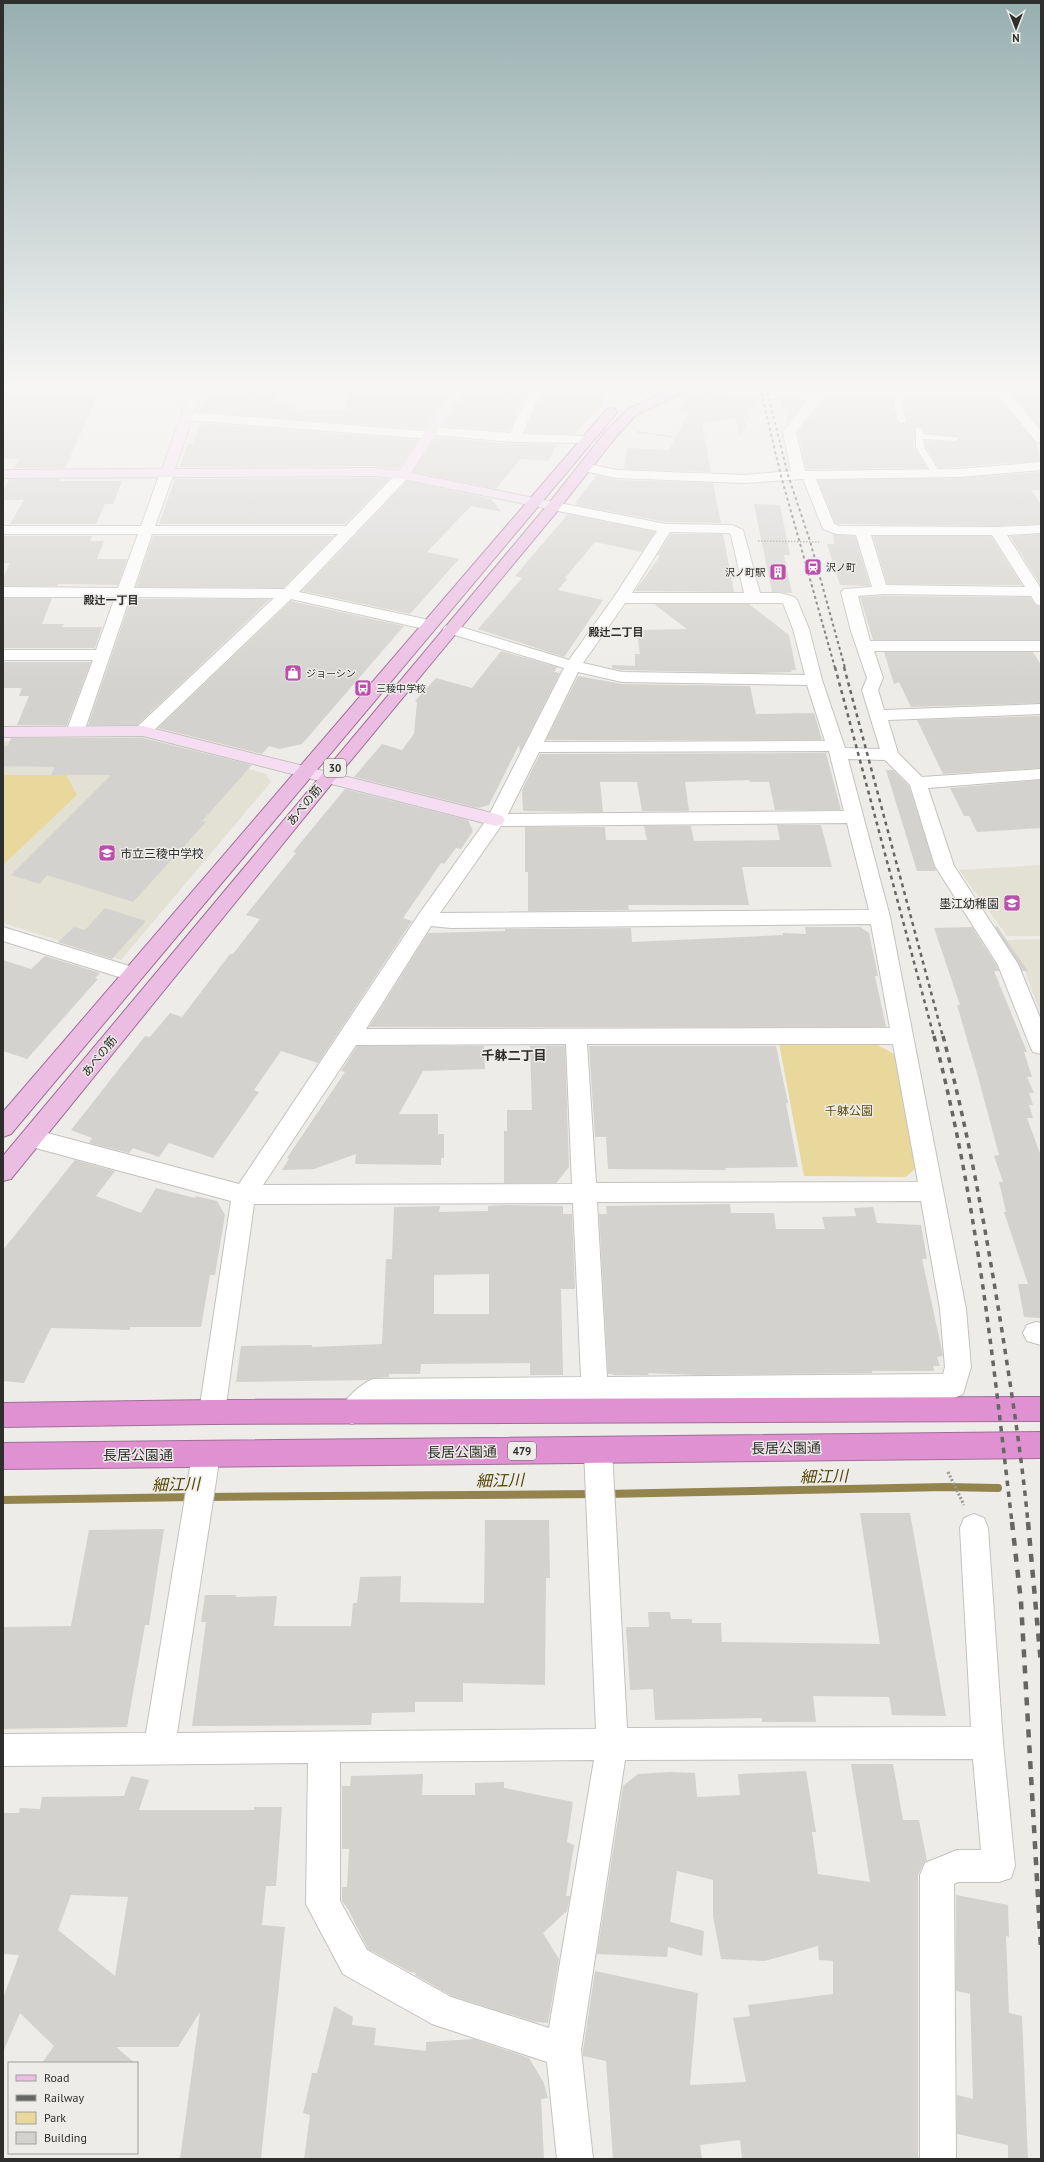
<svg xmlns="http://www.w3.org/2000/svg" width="1044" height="2162" font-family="'PT Sans','Noto Sans JP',sans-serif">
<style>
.built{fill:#e3e0d4}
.green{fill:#e9d89c}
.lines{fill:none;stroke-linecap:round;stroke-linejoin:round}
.stream{stroke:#93834c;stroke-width:8}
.building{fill:#d3d2ce;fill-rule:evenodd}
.lane-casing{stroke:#c3c2be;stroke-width:2}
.street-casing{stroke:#c3c2be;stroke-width:2}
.secondary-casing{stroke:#c3c2be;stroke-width:2}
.primary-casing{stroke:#a16e98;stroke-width:2}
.highway-casing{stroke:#a16e98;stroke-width:2}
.path-far1{stroke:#989795;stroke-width:1.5;stroke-dasharray:1.5 1.5;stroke-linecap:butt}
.path{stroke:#989795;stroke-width:3;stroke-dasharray:2 2;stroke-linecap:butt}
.lane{fill:#fff;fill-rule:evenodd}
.street{fill:#fff;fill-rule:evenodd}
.secondary{fill:#f5def1;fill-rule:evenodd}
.primary{fill:#ecbde3;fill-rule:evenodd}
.highway{fill:#df91d1;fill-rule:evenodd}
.rail-far3{stroke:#666664;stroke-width:2;stroke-dasharray:3 3;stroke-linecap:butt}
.rail-far2{stroke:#666664;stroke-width:2.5;stroke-dasharray:4 4;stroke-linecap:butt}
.rail-far1{stroke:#666664;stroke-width:3.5;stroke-dasharray:5.5 5.5;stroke-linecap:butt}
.rail{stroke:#666664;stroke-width:4.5;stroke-dasharray:8 8;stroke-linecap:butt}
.labels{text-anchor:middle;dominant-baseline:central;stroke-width:3;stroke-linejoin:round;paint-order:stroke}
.far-poi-label{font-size:10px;fill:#2e2e2d;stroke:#edece8;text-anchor:start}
.far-neighbourhood-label{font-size:11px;font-weight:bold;fill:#2e2e2d;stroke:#edece8}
.shield{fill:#edece8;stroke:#676765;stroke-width:1}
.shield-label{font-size:11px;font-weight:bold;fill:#2e2e2d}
.street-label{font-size:12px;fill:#2e2e2d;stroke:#edece8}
.poi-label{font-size:12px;fill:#2e2e2d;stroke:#edece8;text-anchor:start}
.park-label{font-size:12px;fill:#5d4d10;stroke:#edece8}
.neighbourhood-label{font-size:13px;font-weight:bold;fill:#2e2e2d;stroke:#edece8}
.near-street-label{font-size:14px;fill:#2e2e2d;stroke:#edece8}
.near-water-label{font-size:16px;font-style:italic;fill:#534401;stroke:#edece8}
</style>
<rect width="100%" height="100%" fill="#edece8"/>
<!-- built -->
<path class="built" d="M3 741H149L266 774 271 782 121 960 3 923Z
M1041 865V936H1007L959 870Z
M1041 939V1015L1022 963 1007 940Z"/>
<!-- green -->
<path class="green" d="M3 775H66L77 795 3 865Z
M779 1043 876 1044 896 1055 918 1166 906 1177 804 1176Z"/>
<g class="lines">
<!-- stream -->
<path class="stream" d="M605 1494 946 1487 998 1488
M205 1497 595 1494
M3 1500 195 1497"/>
</g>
<!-- building -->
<path class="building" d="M3 387H102L65 468H14L19 459H3Z
M209 387H281L276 403 296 404 293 409 345 410 351 387H438L437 396H446L424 429 200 412Z
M476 387H530L509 431 443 426 462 397H471Z
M545 387H604L601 407 574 434 524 433Z
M692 388 711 394 758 399 740 437 736 418 702 424 711 472 624 469 627 448 669 450 688 413 678 412Z
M1013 395H1037L1041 401V429Z
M825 398H894L893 406 897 421 901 424 907 422 904 406V398H999L1036 443 1041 461 939 468 925 446V441L955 442 960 438 955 436 924 433 923 427 916 426 914 447 927 468 806 469 798 432Z
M781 400 804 401 788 423 784 410Z
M202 423 418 440 398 469 375 466 179 467 188 444H192Z
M436 437 514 444H557L549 461 520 459 496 489 413 472Z
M1041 472V490H1031L1041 504V524L997 526 839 524 835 523 818 480 959 478Z
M597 475 617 480 713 483 721 523 666 522 576 505 577 503H575Z
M375 478 389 479 345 524H159L175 479Z
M9 479H60L59 481H122L113 504H105L96 524H10L24 500H3V491Z
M407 481 491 499 502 512 471 506 427 552 459 559 410 614 302 591Z
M754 504 780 505 790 555H784L792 593 772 592Z
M568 514 655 532 642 552 595 542 565 578 567 579 558 590 603 600 564 657 478 629 522 578 515 576Z
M671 534H723L734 592 635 591 660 556 657 555Z
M833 534 855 536 870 586 840 585 827 544H834Z
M1041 534V586L1010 536Z
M3 536H92L90 541H104L97 559H127L118 585 58 584 57 586H3V578L10 563H3Z
M153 536H334L283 588 136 587Z
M873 536H991L1022 585 887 584Z
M883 596 1030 597 1035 605 1041 607V640H873L860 597Z
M3 598H52L42 624H64L62 627H102L95 648H3Z
M131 599H270L137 725H88Z
M291 601 404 626 302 744 279 749 269 746 262 754 158 728Z
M654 604H749L789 635 796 670H791L792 672 748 673 622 670 612 668V665L635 666V654H640L637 632H642L641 630 687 629Z
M501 651 557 667 554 672 560 673 520 752 519 745 489 805 478 808 354 777 382 744 402 750 414 734 417 702 415 701 436 678 472 688Z
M884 652H1033L1041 665V703L911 707 899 682 894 684Z
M3 662H91L67 725H17L29 696H19L22 688H3Z
M578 676 622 684 750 686 756 714 814 713 822 740H546Z
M1041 716V768L943 774 917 720Z
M11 738H143L252 765 202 821 206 822 133 902 47 875 40 884 11 875 111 775H51L55 767 3 766V746H8Z
M826 753 841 810H775L769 782H750L749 780 685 782 689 811H642L637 782H600L603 812 523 811 522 790 540 754Z
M886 770H893L909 786 936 871H917Z
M1041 780V828L977 832 969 816H964L950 788Z
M345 789 468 820 473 831 461 849 456 848 444 864 441 863 403 918 412 921 318 1063 281 1051 254 1090 259 1092 213 1158 169 1143 159 1157 133 1148 129 1153 89 1143 92 1138 71 1130 145 1036 150 1037 170 1013 182 1017 230 954H233L260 919 246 915 296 853 293 852Z
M777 825H821L832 867H742L749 905H628L629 910 528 911V872H525V827H605L606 840H647L644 826H691L694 841 780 840Z
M105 908 146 921 112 959 58 942 74 927 85 930Z
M997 926 1028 971H1022L995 927Z
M805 927H860L869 933 878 976H875L886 1027H369L428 933 505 931V929L631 928 632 942 783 935V933L806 934Z
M972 927 997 966 999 971H994L1027 1052H1024L1032 1077H1027L1034 1093H1029L1033 1105H1029L1033 1118H1027L1041 1156V1318L1024 1317 1018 1284H1028L1004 1212H1006L999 1182H1003L994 1156 999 1155 979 1080 957 1005H960L934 928Z
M45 956 100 973 95 978 98 979 27 1059 3 1051V960L31 969Z
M357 1046H484L485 1069 423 1071 399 1114H438V1134H444V1158H441V1165L355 1164 356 1154 314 1169 282 1170 289 1159 287 1158 345 1072 341 1071Z
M530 1046H565L569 1167 556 1183H504V1131H507V1110H532Z
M589 1046H776L788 1103H786L798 1167 725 1168 726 1170 608 1169 606 1137H595Z
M75 1160 115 1171 96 1196 141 1213 156 1188 195 1198 196 1196 217 1201 225 1215 215 1275H210L201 1327H130V1330L51 1328 24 1383 3 1381V1250Z
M730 1204 731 1213H774L776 1229H825L822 1217 856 1216 854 1208 873 1207 877 1223 921 1225 927 1259H922L942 1350 943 1356 937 1357 940 1366H933L934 1371H872V1373L697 1375 648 1373 649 1375H613V1374H608L599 1214H607L606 1206Z
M504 1205 563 1206V1214H572L575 1289H561L563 1375H530V1363L421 1364 420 1374H389V1377L373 1378 368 1380 236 1382 241 1346 312 1345V1347L382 1344 386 1259H392L394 1207 440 1206 439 1212 488 1211V1206ZM489 1274V1314H434V1275Z
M860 1513H910L946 1716 892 1715 889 1697 813 1696 816 1722H762V1718L655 1720 653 1689 630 1690 626 1627H649L648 1612H670L671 1619H692V1623H721L722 1642 880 1644Z
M485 1520H549L550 1578H546L545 1685 463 1683V1702H415V1712L372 1713 371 1725 192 1726 206 1622H201L205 1595H236V1597L277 1596 274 1626H351L353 1603H357L360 1577 401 1576 400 1602 484 1603Z
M164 1529 149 1625H145L127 1727 3 1729V1627L71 1626 89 1530Z
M851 1764H893L903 1820H919L927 1861 924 1862 918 1875V2159H742L740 2140 700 2145 702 2159H613L606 2061 583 2056V2050L595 1971 698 1993 690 2085 746 2082 733 2018 750 2016 748 2005 833 1994V1961L819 1960 818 1946 765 1961 721 1959 713 1916V1880L677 1871 670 1922 704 1931 702 1956 668 1947 667 1957 597 1954 623 1786 638 1774 669 1772 695 1773 697 1797 740 1795 738 1774 806 1771 816 1832H812L818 1874 870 1882Z
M423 1774 422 1795H475V1783L504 1782V1788L573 1802 567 1842 574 1845 566 1896H570L567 1911 543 1933 559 1959 548 2023 535 2022 452 1996 415 1975 416 1973 410 1972 368 1949 348 1909 342 1901V1887H347L349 1849H342V1786H350L351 1776Z
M131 1776 149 1780 139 1810H254V1807H282L276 1886H266L262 1925 285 1927 261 2159H180L200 2012 178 2047H116L135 2063H42L54 2046 20 2013 3 2052V1998L19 1955 3 1954V1813H19L20 1808 40 1809 42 1797 124 1796ZM71 1895 128 1897 115 1976 58 1930Z
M956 1895 1008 1905 1009 1937 1006 1936 1009 2013 1022 2016 1028 2159H1008V2145L957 2134V2095L973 2099 970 1994 956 1991Z
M334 2006 353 2017 352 2025 376 2028 374 2045 426 2051V2042L474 2039 529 2058 544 2083 548 2098 541 2099 544 2159H304L310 2115 303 2113 312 2073H317Z"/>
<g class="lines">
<!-- lane casing -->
<g class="lane-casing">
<path id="lane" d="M896 390 903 392 902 406 906 421 902 423 898 421 894 406Z
M916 428H922L923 434 955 437 959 439 955 441 923 439 924 447 940 473 939 475H933L916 447Z"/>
</g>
<!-- street casing -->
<g class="street-casing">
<path id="street" d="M532 387H544L522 434 585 436 590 437 592 440 590 443 514 442 435 435 429 439 187 420 181 416 187 412 425 431 431 427 510 433Z
M693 387H726L813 393 815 387 994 389 993 387H1041V394L1010 393 1041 431V443L1036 442 1000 397 824 396 796 432 805 471 959 469 1041 462V470L959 477 816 479 834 524 839 526 997 527 1041 525V533L1007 535 1041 589V606L1036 604 1031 596 883 594 858 596 870 641H1041V651H874L883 678 878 690 884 710 1041 704V714L888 720 898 753 922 777 1041 769V779L928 788 954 866 1018 964 1041 1020V1054L1033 1052 1030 1046 998 965 935 866 910 785 885 760 848 759 890 917 966 1309 971 1367 963 1394 954 1398 379 1403 361 1421 352 1424 343 1421 339 1412C345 1398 359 1385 373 1379L581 1377 573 1203 254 1204 225 1412 221 1421 212 1424 203 1421 199 1412 231 1201 32 1147 24 1144 21 1138 24 1132 32 1129 239 1184 419 914 487 819 564 668 445 632 443 629 445 626 451 624 569 660 614 597 657 531 549 509 547 506 549 503 554 502 666 524 732 525 743 530 760 593H780L794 597 797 600 809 629 822 680 845 748 880 749 862 690 867 678 851 631 841 592 844 589 872 587 856 535 836 534 823 529 803 479 745 483 617 478 579 470 577 467 584 463 617 470 745 475 791 471 783 432 807 400C791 399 699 396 693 387ZM670 532 729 533 731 535 744 593H632ZM871 535H992L1025 587 886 585ZM625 603H783L793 629 805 675 622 672 583 663ZM578 672 622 682 807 685 825 741 544 742ZM829 751 844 811 508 814 539 752ZM847 823 869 910 440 913 501 826ZM871 924 890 1028 366 1029 431 926 451 928ZM566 1044 572 1184 263 1185 356 1045ZM587 1044H893L918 1182 596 1183ZM921 1201 940 1309 945 1367 943 1374 607 1377 597 1202Z
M167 469 174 473 155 526H346L398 472H408L410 475 408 478 299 592 429 620 435 622 437 625 435 628 429 630 291 599 149 735H137L134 731 137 727 274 598 130 597 84 732 81 736H69L66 732 93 660H3V650H96L115 597H3V587L118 588 138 534H3V526H141L160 473ZM152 534H338L284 589 134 588Z
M3 927 139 969 142 974 139 979 132 981 3 941Z
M1036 1322 1041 1323V1345L1027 1341 1023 1333 1027 1325Z
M598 1437 608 1441 612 1450 627 1728 971 1727 960 1528 964 1518 974 1514 984 1518 988 1528 1003 1743 1015 1866 1011 1878 999 1882H958L954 1884 956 2159H920V1875L925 1863 957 1850H981L973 1759 625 1760 581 2050 593 2159H557L547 2062 432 2024 343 1974 306 1904 308 1763 3 1766V1734L146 1733 192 1455 196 1446 206 1442 216 1446 220 1455 177 1733 596 1729 584 1450 588 1441ZM594 1760 549 2028 451 1997 367 1950 340 1901V1762Z"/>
</g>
<!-- secondary casing -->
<g class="secondary-casing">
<path id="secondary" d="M191 387H203L175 469 375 468 399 471 454 387H466L411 473 554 502 561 506 554 510 403 479 375 476 3 478V470L162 469Z
M143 726 496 814 502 816 505 820 502 824 496 826 143 736 3 737V727Z"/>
</g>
<!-- primary casing -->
<g class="primary-casing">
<path id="primary" d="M675 387H691L689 390 636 415 615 438 559 509 333 782 11 1179 3 1181V1156L549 503 605 432 628 409Z
M611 408 615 409 617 412 615 415 11 1134 3 1137V1112L607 409Z"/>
</g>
<!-- highway casing -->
<g class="highway-casing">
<path id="highway" d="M1041 1397V1421L212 1424 3 1427V1403L212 1400Z
M1041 1432V1458L3 1469V1443Z"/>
</g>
<!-- path-far1 -->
<path class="path-far1" d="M638 432 674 437
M758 541 819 542"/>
<!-- path -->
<path class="path" d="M948 1472 964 1505"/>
<!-- lane -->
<use href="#lane" class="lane"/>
<!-- street -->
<use href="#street" class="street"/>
<!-- secondary -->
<use href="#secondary" class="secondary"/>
<!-- primary -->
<use href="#primary" class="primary"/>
<!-- highway -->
<use href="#highway" class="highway"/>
<!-- rail-far3 -->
<path class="rail-far3" d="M760 387 781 476 835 668
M766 387 788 475 810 541 845 668"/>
<!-- rail-far2 -->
<path class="rail-far2" d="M835 667 934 1037
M844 667 943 1037"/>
<!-- rail-far1 -->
<path class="rail-far1" d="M934 1036C976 1196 993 1359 1012 1523
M943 1036C969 1134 986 1232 1002 1331 1012 1395 1022 1459 1028 1523"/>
<!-- rail -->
<path class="rail" d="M1012 1522 1021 1602 1041 1949
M1028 1522 1041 1664"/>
</g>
<!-- sky -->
<linearGradient id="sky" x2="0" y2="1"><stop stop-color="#97afaf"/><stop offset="0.56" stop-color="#f7f6f5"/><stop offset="1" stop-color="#f7f6f5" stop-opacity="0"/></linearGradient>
<rect width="1044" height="690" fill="url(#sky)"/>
<!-- icons -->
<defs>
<g id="station-square" transform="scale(0.9)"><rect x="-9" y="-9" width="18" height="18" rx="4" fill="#bc4eac" stroke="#edece8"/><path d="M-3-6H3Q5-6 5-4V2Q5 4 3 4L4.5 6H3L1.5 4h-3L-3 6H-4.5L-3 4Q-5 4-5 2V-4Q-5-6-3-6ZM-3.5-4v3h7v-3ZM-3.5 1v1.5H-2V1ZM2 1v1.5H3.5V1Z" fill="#fff"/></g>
<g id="building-square" transform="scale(0.9)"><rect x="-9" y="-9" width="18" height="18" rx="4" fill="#bc4eac" stroke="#edece8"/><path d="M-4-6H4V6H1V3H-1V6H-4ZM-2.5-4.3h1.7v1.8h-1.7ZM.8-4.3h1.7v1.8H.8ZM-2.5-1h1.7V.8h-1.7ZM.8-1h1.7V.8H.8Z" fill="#fff"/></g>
<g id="shop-square" transform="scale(0.9)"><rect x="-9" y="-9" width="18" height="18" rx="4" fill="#bc4eac" stroke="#edece8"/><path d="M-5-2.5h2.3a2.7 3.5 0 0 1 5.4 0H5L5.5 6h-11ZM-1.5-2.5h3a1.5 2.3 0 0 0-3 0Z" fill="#fff"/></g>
<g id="bus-square" transform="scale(0.9)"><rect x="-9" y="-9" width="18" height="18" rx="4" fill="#bc4eac" stroke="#edece8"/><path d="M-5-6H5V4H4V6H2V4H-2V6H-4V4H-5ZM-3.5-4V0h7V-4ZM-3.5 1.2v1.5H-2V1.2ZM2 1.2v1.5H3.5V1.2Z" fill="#fff"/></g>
<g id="school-square" transform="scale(0.9)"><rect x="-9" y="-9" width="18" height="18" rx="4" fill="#bc4eac" stroke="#edece8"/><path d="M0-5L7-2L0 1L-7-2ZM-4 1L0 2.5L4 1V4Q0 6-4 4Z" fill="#fff"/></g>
</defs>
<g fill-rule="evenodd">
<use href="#station-square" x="813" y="567"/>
<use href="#building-square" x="778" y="572"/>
<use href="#shop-square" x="293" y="673"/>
<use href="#bus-square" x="363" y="688"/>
<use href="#school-square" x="107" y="853"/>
<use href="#school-square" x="1012" y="903"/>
</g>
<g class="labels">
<!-- far-poi labels -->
<g class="far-poi-label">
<text x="826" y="567">沢ノ町</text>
<text x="765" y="572" text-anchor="end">沢ノ町駅</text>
<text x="306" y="673">ジョーシン</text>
<text x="376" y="688">三稜中学校</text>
</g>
<!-- far-neighbourhood labels -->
<g class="far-neighbourhood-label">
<text x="111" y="600">殿辻一丁目</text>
<text x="616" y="632">殿辻二丁目</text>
</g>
<!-- shield labels -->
<g class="shield">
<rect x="324" y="759" width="22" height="18" rx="3"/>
<rect x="508" y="1442" width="28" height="18" rx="3"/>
</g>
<g class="shield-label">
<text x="335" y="768">30</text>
<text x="522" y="1451">479</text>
</g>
<!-- street labels -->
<g class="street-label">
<text transform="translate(304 805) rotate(-51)">あべの筋</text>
<text transform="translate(99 1056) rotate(-51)">あべの筋</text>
</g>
<!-- poi labels -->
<g class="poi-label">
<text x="120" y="853">市立三稜中学校</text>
<text x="999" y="903" text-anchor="end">墨江幼稚園</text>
</g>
<!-- park labels -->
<g class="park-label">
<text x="849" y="1110">千躰公園</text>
</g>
<!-- neighbourhood labels -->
<g class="neighbourhood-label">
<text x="514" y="1055">千躰二丁目</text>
</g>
<!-- near-street labels -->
<g class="near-street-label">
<text transform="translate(786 1448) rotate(-1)">長居公園通</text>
<text transform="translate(462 1452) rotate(-1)">長居公園通</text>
<text x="138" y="1455">長居公園通</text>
</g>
<!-- near-water labels -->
<g class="near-water-label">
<text transform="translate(824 1476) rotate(-1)">細江川</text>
<text transform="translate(500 1480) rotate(-1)">細江川</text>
<text transform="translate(176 1484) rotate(-1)">細江川</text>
</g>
</g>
<!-- border -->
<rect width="1044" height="2162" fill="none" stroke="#2e2e2d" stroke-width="8"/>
<!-- legend -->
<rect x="8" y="2062" width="130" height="92" fill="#edece8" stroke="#a1a09d"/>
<rect x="16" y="2075" width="20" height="6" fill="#ecbde3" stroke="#a1a09d"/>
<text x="44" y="2082" font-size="12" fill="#2e2e2d">Road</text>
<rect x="16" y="2095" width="20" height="6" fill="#666664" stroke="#a1a09d"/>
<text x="44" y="2102" font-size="12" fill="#2e2e2d">Railway</text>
<rect x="16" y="2112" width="20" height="12" fill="#e9d89c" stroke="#a1a09d"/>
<text x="44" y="2122" font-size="12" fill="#2e2e2d">Park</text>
<rect x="16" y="2132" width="20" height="12" fill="#d3d2ce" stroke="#a1a09d"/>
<text x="44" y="2142" font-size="12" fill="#2e2e2d">Building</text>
<!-- north arrow -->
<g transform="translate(1016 28) rotate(180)" stroke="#edece8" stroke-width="3" paint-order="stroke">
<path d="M0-3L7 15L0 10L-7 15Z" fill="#2e2e2d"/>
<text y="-6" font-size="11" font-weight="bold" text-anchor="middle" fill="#2e2e2d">N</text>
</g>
</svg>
